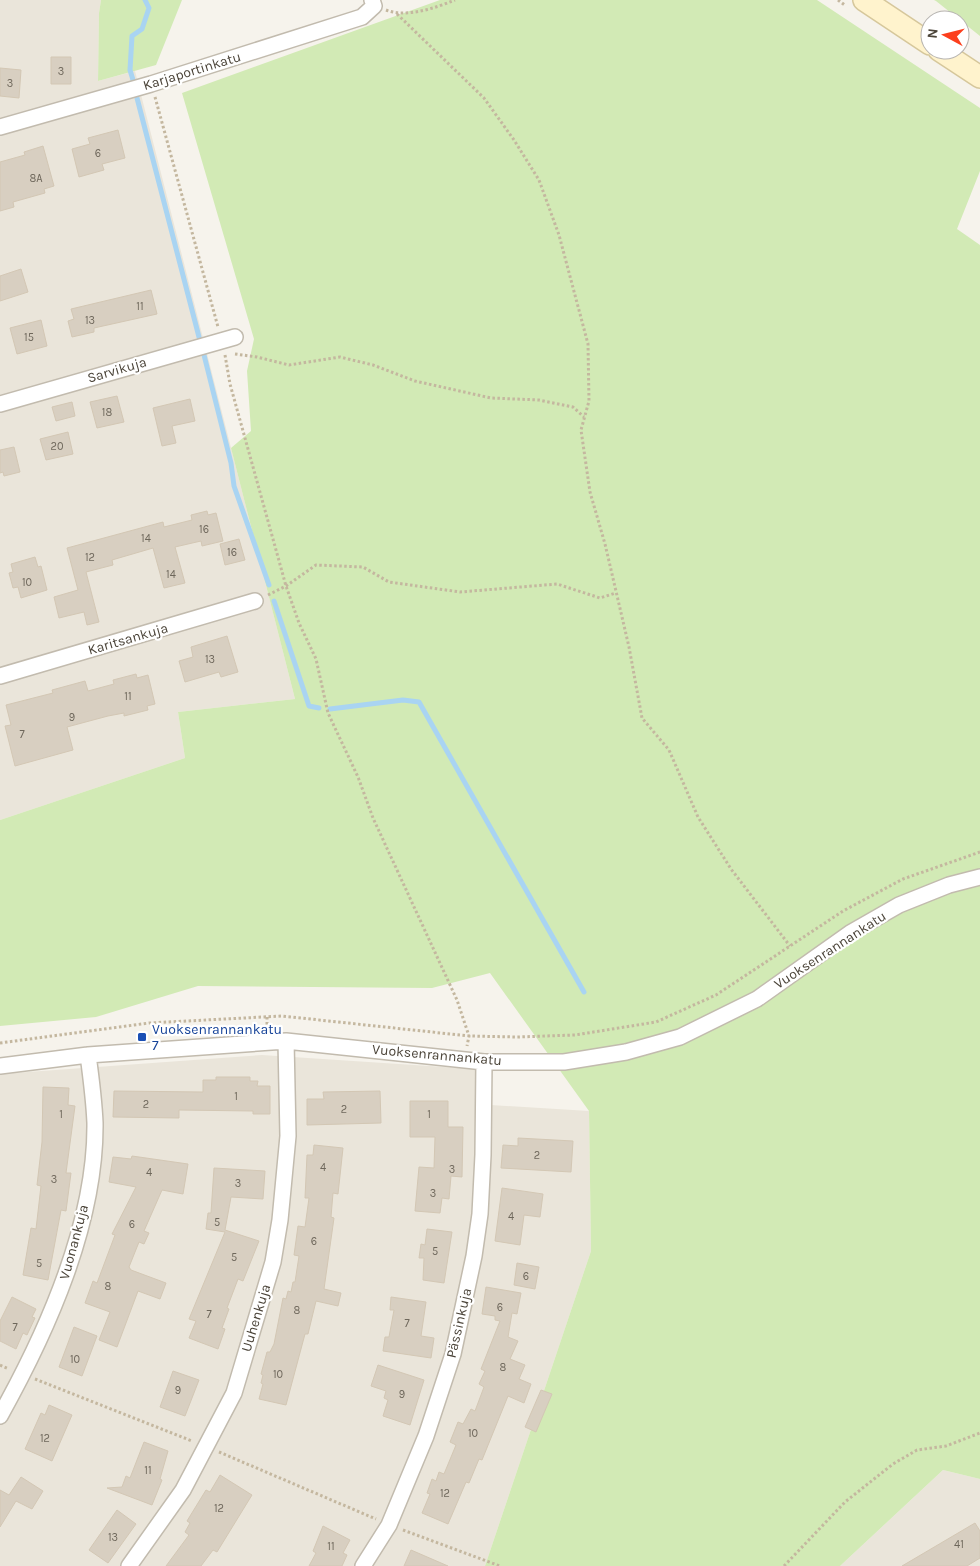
<svg xmlns="http://www.w3.org/2000/svg" width="980" height="1566" font-family="Karla,sans-serif">
<style>
.residential{fill:#eae5da}
.green{fill:#d2eab5}
.lines{fill:none;stroke-linecap:round;stroke-linejoin:round}
.stream{stroke:#a9d4f2;stroke-width:5}
.building{fill:#d8cfc1;stroke:#d3c7b4}
.street-casing{stroke:#c2bbae;stroke-width:18}
.secondary-casing{stroke:#d6c79b;stroke-width:24}
.path{stroke:#c4b79f;stroke-width:3;stroke-dasharray:2.5 2.5;stroke-linecap:butt}
.street{stroke:#fff;stroke-width:15}
.secondary{stroke:#fff3cd;stroke-width:21}
.transit-dot{fill:#1a4fb4;stroke:#fff;stroke-width:2}
.labels{text-anchor:middle;dominant-baseline:central;stroke-width:4.5;stroke-linejoin:round;paint-order:stroke}
.number-label{font-size:11px;fill:#6e675b}
.street-label{font-size:14px;fill:#4b4439;stroke:#fff}
.transit-label{font-size:14px;fill:#164399;stroke:#fff;text-anchor:start}
</style>
<rect width="100%" height="100%" fill="#f6f3ec"/>
<!-- residential -->
<path class="residential" d="M0 0H101L99 13 98 81 135 71 295 699 178 712 185 758 0 820Z
M262 1055 490 1070 491 1105 589 1111 591 1251 485 1566H0V1074Z
M943 1470 980 1479V1566H840Z"/>
<!-- green -->
<path class="green" d="M101 0H182L156 65 98 81 99 13Z
M440 0H817L980 108V171L957 229 980 245V1479L943 1470 840 1566H485L591 1251 589 1111 490 973 432 988 198 986 96 1017 0 1026V820L185 758 178 712 295 699 231 448 251 431 247 371 254 339 182 93Z
M934 0H980V36L936 1Z"/>
<g class="lines">
<!-- stream -->
<path class="stream" d="M133 80 130 70 132 36 142 29 149 8 145 0
M137 98 199 337
M204 355 231 463 234 486 269 585
M274 601 309 706 319 708
M330 709 403 700 419 702 584 992"/>
</g>
<!-- building -->
<path class="building" d="M51 57H71V84H51Z
M0 68 21 70 19 98 0 96Z
M118 130 125 158 102 164 104 170 79 177 72 149 90 144 88 138Z
M43 146 54 186 44 189 45 193 13 202 14 207 0 211V162L25 155 24 152Z
M21 269 28 292 0 301V276Z
M151 290 157 314 94 328V332L72 337 68 321 74 319 71 309Z
M41 320 47 346 17 354 10 328Z
M117 396 124 422 97 428 90 402Z
M190 399 195 421 172 426 176 443 162 446 153 408Z
M72 402 75 416 56 421 52 407Z
M68 432 73 454 46 460 40 439Z
M14 447 20 472 4 476 3 472 0 473V450Z
M207 511 208 515 216 513 223 541 202 546 201 541 175 547 185 583 164 588 153 548 112 560 113 565 86 572 99 622 87 625 84 612 59 618 54 597 78 590 67 548 163 522 164 527 192 520 191 515Z
M239 539 245 560 225 565 220 544Z
M35 557 38 567 41 566 47 590 21 598 18 587 13 588 9 573 13 572 11 564Z
M227 636 238 672 221 677 219 672 185 682 179 661 193 657 191 647Z
M136 674 137 678 148 675 155 704 147 706 148 710 124 716V713L108 716 67 727 73 750 15 766 5 726 11 725 6 705 53 693 52 690 85 681 88 691 114 684 113 680Z
M216 1077H250V1081H258L257 1086H270V1114H253V1111L179 1110V1118L113 1117 114 1091 203 1092V1080H216Z
M43 1087 69 1088 68 1105 75 1106 66 1173H71L66 1211 61 1210 48 1280 23 1275 31 1228 36 1229 41 1186 37 1185 42 1142Z
M380 1091 381 1123 307 1125V1099H324L323 1092Z
M410 1101H448V1127H463L462 1177 451 1176 449 1199 442 1198 440 1213 415 1211 419 1167 434 1168 435 1137H410Z
M518 1138 573 1141 571 1172 501 1168 503 1145 518 1146Z
M314 1145 343 1148 338 1194 333 1193 331 1217 334 1218 324 1289 341 1293 338 1306 316 1301 308 1334H305L286 1405 259 1399 263 1384 261 1383 263 1375 261 1374 267 1352H270L274 1344 283 1298 286 1299 288 1291 291 1292 293 1282H295L299 1256 294 1255 298 1226 305 1227 309 1198H305L307 1155H313Z
M132 1156 188 1164 183 1194 162 1190 144 1231 149 1233 144 1244 139 1242 129 1267 131 1270 166 1283 160 1299 138 1291 117 1347 99 1340 110 1312 85 1303 93 1281 97 1283 115 1235 112 1234 136 1187 109 1182 113 1157 131 1159Z
M214 1168 265 1171 263 1199 231 1197 225 1230 259 1241 243 1281 238 1279 227 1308 229 1309 222 1328 225 1329 218 1349 189 1338 196 1321 189 1319 225 1232 206 1229 208 1213H211Z
M502 1188 543 1194 540 1217 524 1215 520 1245 495 1241Z
M427 1229 452 1232 444 1283 423 1280 424 1258H419L421 1244 425 1245Z
M517 1263 539 1267 535 1289 514 1285Z
M486 1287 521 1293 517 1314 512 1313 508 1337 518 1341 510 1359 525 1365 519 1379 531 1384 524 1403 508 1396 482 1460 479 1459 469 1483 466 1482 448 1524 422 1513 430 1494 427 1493 432 1479 436 1481 439 1472 444 1474 456 1445 450 1442 458 1422 463 1424 471 1409 475 1411 484 1387 479 1384 485 1371 481 1369 500 1321 495 1320V1316L482 1314Z
M12 1297 36 1309 32 1317 35 1318 27 1335 23 1333 16 1349 0 1341V1321Z
M391 1297 426 1302 421 1336 434 1338 431 1358 383 1351 385 1337H389L394 1310H390Z
M74 1327 97 1336 82 1376 59 1367Z
M378 1365 424 1380 410 1425 383 1416 388 1400 384 1398 386 1391 371 1386Z
M173 1371 199 1380 185 1416 160 1407Z
M541 1390 552 1394 536 1432 525 1427Z
M49 1405 72 1415 52 1461 25 1449 41 1413 45 1415Z
M144 1442 168 1451 160 1479 162 1480 152 1505 107 1488 122 1487 126 1476 130 1478Z
M220 1475 252 1495 217 1552 213 1550 201 1566H166L189 1535 185 1532 190 1523 187 1521 206 1490 210 1492Z
M21 1477 43 1491 32 1509 16 1501 0 1527V1490L9 1495Z
M117 1510 136 1524 108 1563 89 1550Z
M975 1523 980 1531V1558L967 1566H902Z
M323 1526 350 1540 343 1553 347 1555 342 1566H309L316 1553 313 1551Z
M411 1550 448 1566H404Z"/>
<g class="lines">
<!-- street casing -->
<g class="street-casing">
<path id="street" d="M0 127 151 84 362 17 374 6 372 0
M0 404 235 337
M0 676 255 601
M0 1066 88 1055 286 1041 484 1062H564L626 1052 680 1037 757 999 850 933 899 905 949 885 980 877
M0 1416C48 1330 96 1223 95 1123 94 1100 91 1077 88 1055
M129 1566 183 1490 234 1393 273 1262 280 1220 288 1136 286 1041
M363 1566 389 1525 426 1436 453 1354 474 1256 480 1214 483 1155 484 1062"/>
</g>
<!-- secondary casing -->
<g class="secondary-casing">
<path id="secondary" d="M864 0 930 44
M939 50 980 77"/>
</g>
<!-- path -->
<path class="path" d="M838 0 846 6
M386 10C407 18 435 8 455 0
M397 14 484 98 514 140 539 180 559 235 588 344 589 401 581 430 590 492 605 544 629 647 642 718 669 750 698 817 731 869 790 946
M155 97 218 327
M235 354 257 357 289 365 340 357 373 365 415 381 491 398 539 400 573 407 584 417
M225 355 230 384 286 586 299 623 316 659 328 713 358 777 373 818 457 1000 469 1036 467 1046
M268 595 286 586 316 565 363 567 389 582 460 592 557 584 600 598 616 593
M267 1017V1029
M0 1043 149 1023 282 1016 469 1036 517 1037 575 1035 656 1022 716 995 843 911 903 879 980 852
M0 1365 9 1369
M35 1379 192 1441
M219 1452 376 1519
M403 1530 500 1566
M784 1566 845 1502 893 1464 917 1450 946 1446 980 1433"/>
<!-- street -->
<use href="#street" class="street"/>
<!-- secondary -->
<use href="#secondary" class="secondary"/>
</g>
<!-- markers -->
<rect class="transit-dot" x="137" y="1032" width="10" height="10" rx="2.5"/>
<g class="labels">
<!-- number labels -->
<g class="number-label">
<text x="61" y="71">3</text>
<text x="10" y="83">3</text>
<text x="98" y="153">6</text>
<text x="36" y="178">8A</text>
<text x="140" y="306">11</text>
<text x="90" y="320">13</text>
<text x="29" y="337">15</text>
<text x="107" y="412">18</text>
<text x="57" y="446">20</text>
<text x="204" y="529">16</text>
<text x="146" y="538">14</text>
<text x="232" y="552">16</text>
<text x="90" y="557">12</text>
<text x="171" y="574">14</text>
<text x="27" y="582">10</text>
<text x="210" y="659">13</text>
<text x="128" y="696">11</text>
<text x="72" y="717">9</text>
<text x="22" y="734">7</text>
<text x="236" y="1096">1</text>
<text x="146" y="1104">2</text>
<text x="344" y="1109">2</text>
<text x="61" y="1114">1</text>
<text x="429" y="1114">1</text>
<text x="537" y="1155">2</text>
<text x="323" y="1167">4</text>
<text x="452" y="1169">3</text>
<text x="149" y="1172">4</text>
<text x="54" y="1179">3</text>
<text x="238" y="1183">3</text>
<text x="433" y="1193">3</text>
<text x="511" y="1216">4</text>
<text x="217" y="1222">5</text>
<text x="132" y="1224">6</text>
<text x="314" y="1241">6</text>
<text x="435" y="1251">5</text>
<text x="234" y="1257">5</text>
<text x="39" y="1263">5</text>
<text x="526" y="1276">6</text>
<text x="108" y="1286">8</text>
<text x="500" y="1307">6</text>
<text x="297" y="1310">8</text>
<text x="209" y="1314">7</text>
<text x="407" y="1323">7</text>
<text x="15" y="1327">7</text>
<text x="75" y="1359">10</text>
<text x="503" y="1367">8</text>
<text x="278" y="1374">10</text>
<text x="178" y="1390">9</text>
<text x="402" y="1394">9</text>
<text x="473" y="1433">10</text>
<text x="45" y="1438">12</text>
<text x="148" y="1470">11</text>
<text x="445" y="1493">12</text>
<text x="219" y="1508">12</text>
<text x="113" y="1537">13</text>
<text x="959" y="1544">41</text>
<text x="331" y="1546">11</text>
</g>
<!-- street labels -->
<g class="street-label">
<text transform="translate(192 71) rotate(-17)">Karjaportinkatu</text>
<text transform="translate(117 370) rotate(-16)">Sarvikuja</text>
<text transform="translate(128 639) rotate(-16)">Karitsankuja</text>
<text transform="translate(830 950) rotate(-33)">Vuoksenrannankatu</text>
<text transform="translate(437 1055) rotate(5)">Vuoksenrannankatu</text>
<text transform="translate(74 1242) rotate(-75)">Vuonankuja</text>
<text transform="translate(256 1318) rotate(-73)">Uuhenkuja</text>
<text transform="translate(459 1323) rotate(-77)">Pässinkuja</text>
</g>
<!-- transit labels -->
<g class="transit-label">
<text x="152" y="1029">Vuoksenrannankatu<tspan x="152" dy="16">7</tspan></text>
</g>
</g>
<!-- north arrow -->
<g transform="translate(945 35) rotate(277)"><circle r="24" fill="#ffffff" stroke="#b7b4b0"/>
<path d="M0-4L9 19L0 12L-9 19Z" fill="#fc3f1d"/>
<text y="-8" font-size="14" font-weight="bold" text-anchor="middle" fill="#4b4439">N</text>
</g>
</svg>
